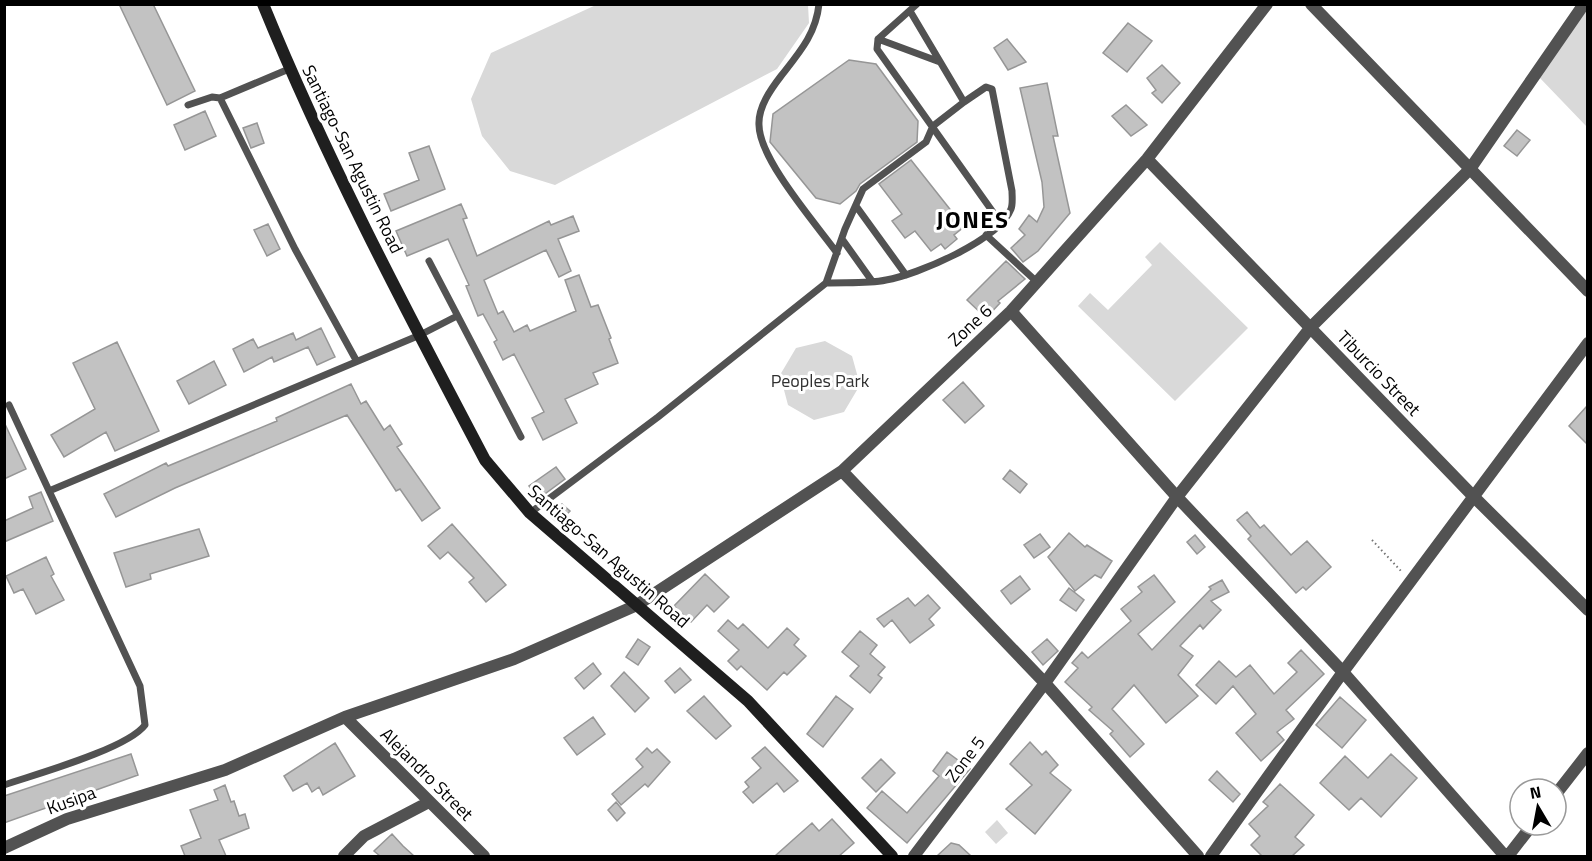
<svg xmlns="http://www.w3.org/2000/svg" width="1592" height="861" font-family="'Titillium Web',sans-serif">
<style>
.green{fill:#d9d9d9}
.building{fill:#c2c2c2;stroke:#969696;stroke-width:1.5}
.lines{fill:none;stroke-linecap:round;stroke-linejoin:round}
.path{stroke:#747474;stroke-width:2;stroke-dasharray:1.5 3;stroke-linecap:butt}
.service{stroke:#525252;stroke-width:7}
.minor{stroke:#525252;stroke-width:12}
.secondary{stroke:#1f1f1f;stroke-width:12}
.labels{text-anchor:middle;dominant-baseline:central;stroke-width:6;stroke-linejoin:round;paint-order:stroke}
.street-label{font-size:18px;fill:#000;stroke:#fff}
.park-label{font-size:18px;fill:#303030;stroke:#fff}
.district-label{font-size:24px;font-weight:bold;letter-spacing:1.5px;fill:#000;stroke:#fff}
</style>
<rect width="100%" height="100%" fill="#fff"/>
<!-- green -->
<path class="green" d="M596 5H808L809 23 777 69 555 185 510 171 482 136 471 99 491 53Z
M1587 10V127L1538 76Z
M1160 242 1248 328 1175 401 1078 306 1090 293 1108 310 1152 265 1145 257Z
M825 341 852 356 860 385 844 412 814 420 788 405 780 375 796 348Z
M997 820 1008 833 996 844 985 832Z"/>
<!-- building -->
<path class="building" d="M119 4H153L195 91 167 105Z
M1128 23 1152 41 1127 72 1103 53Z
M1007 39 1026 62 1008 70 994 48Z
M849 60 876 64 918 121 917 142 860 184 856 191 840 204 816 198 770 142 773 114Z
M1162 65 1180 83 1162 103 1152 93 1156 90 1147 78Z
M1047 83 1058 136H1053L1070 213 1038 251 1023 262 1011 248 1025 235 1019 229 1029 215 1037 222 1044 207 1042 182 1020 88Z
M1126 105 1147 125 1131 136 1112 116Z
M205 111 216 136 185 150 174 125Z
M257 123 264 143 251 148 243 128Z
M1517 130 1530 140 1517 156 1504 146Z
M429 146 445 189 391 211 384 194 419 180 409 153Z
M911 160 964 227 954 235 957 239 945 249 941 244 931 251 915 231 905 238 892 221 902 214 879 184Z
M461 204 467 218 463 219 477 256 549 221 551 225 573 216 579 231 558 239 571 271 559 277 546 250 484 280 498 314 503 311 514 332 527 325 530 331 576 311 565 280 579 275 591 307 598 305 611 338 609 339 618 363 593 373 598 384 565 399 577 423 543 440 532 418 544 412 514 354 503 360 494 342 497 340 483 314 478 316 466 286 469 285 448 239 407 256 396 231Z
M268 224 280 249 267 256 254 230Z
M1006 261 1025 279 998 301 1000 303 986 318 967 300Z
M321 328 335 357 317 365 308 347 274 362 272 357 244 372 233 349 253 339 258 348 293 333 296 340Z
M117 342 159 431 115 451 106 432 64 457 51 435 95 409 73 363Z
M214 361 226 385 189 404 177 381Z
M963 382 984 406 965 423 943 400Z
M351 384 361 404 366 401 384 430 390 425 402 444 397 447 440 508 422 521 400 489 396 491 347 415 175 488 116 517 104 494 166 463 168 466 277 421 276 418Z
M1587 406V444L1569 426Z
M4 422 26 469 4 479Z
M556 467 565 479 538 499 529 486Z
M1010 470 1027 484 1020 493 1003 479Z
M41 492 53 521 4 542V521L33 508 29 497Z
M562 504 570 511 558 523 550 516Z
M1247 512 1260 528 1264 525 1291 555 1307 541 1331 567 1306 590 1303 587 1296 593 1248 539 1251 536 1237 520Z
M452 524 506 585 486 602 469 582 474 578 448 552 440 559 428 546Z
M199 529 209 556 150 574 151 579 126 587 114 553Z
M1069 533 1085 547 1087 545 1112 561 1101 578 1095 575 1075 591 1048 557Z
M1040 534 1050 547 1034 558 1024 545Z
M1195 535 1205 547 1197 554 1187 542Z
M46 557 54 574 51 576 64 600 36 614 23 589 14 593 6 576Z
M705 574 729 597 714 612 707 605 691 622 674 606Z
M1154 575 1175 602 1138 634 1152 650 1211 589 1209 587 1222 580 1229 592 1211 601 1221 610 1203 629 1200 625 1180 646 1193 656 1178 675 1198 696 1166 723 1134 685 1112 709 1144 744 1130 757 1110 734 1113 731 1089 710 1092 707 1065 682 1078 668 1072 663 1082 652 1088 658 1131 621 1121 609 1142 592 1138 587Z
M1020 576 1030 589 1011 604 1001 591Z
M1069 588 1084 600 1076 611 1060 600Z
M928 595 940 608 929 619 934 625 910 643 892 620 884 627 877 619 908 598 915 606Z
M728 620 738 629 743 624 768 648 787 628 799 639 794 645 806 656 787 675 784 672 767 690 741 666 737 670 728 661 739 650 718 631Z
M860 631 877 645 870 654 885 667 878 675 882 678 870 693 850 676 859 666 842 652Z
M638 639 650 647 638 665 626 657Z
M1047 639 1058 651 1043 665 1032 652Z
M1301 650 1324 674 1286 710 1294 719 1277 732 1284 740 1261 761 1236 733 1256 714 1233 686 1216 704 1196 685 1219 661 1236 677 1250 665 1274 694 1297 672 1288 663Z
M593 663 601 674 584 689 575 678Z
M680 668 691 680 675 693 665 681Z
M624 672 649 698 635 712 611 686Z
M704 696 731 726 716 739 687 711Z
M836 696 853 709 823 747 807 734Z
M1340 697 1366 720 1342 748 1316 725Z
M593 717 605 734 577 755 564 738Z
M1030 742 1042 755 1046 751 1058 765 1050 773 1071 790 1035 834 1006 809 1032 785 1010 764Z
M335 743 355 776 323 795 319 787 312 792 307 783 293 791 284 776Z
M765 747 798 781 784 792 777 783 753 803 743 792 749 787 745 782 761 768 752 758Z
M647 748 652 753 657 749 670 762 648 787 645 784 621 805 612 794 643 767 636 759Z
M947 752 970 769 907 843 867 808 882 791 907 813 939 776 933 771Z
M131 754 138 775 4 823V796Z
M1391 754 1417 778 1381 817 1361 798 1349 810 1320 783 1345 756 1368 778Z
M881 759 895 773 876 792 862 778Z
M1217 771 1240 794 1233 802 1209 780Z
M1280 784 1314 815 1295 837 1304 845 1292 856H1262L1251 845 1260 836 1249 824 1268 806 1263 802Z
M225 785 231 802 234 801 239 816 245 814 249 828 219 840 226 856H185L181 846 201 838 190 810 218 800 214 790Z
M616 802 625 813 617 821 608 810Z
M832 819 854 843 839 856H775L812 823 819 831Z
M392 834 403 846 414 856H380L374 851Z
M951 843 959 845 971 856H937Z"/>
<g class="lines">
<!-- path -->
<path class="path" d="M1372 540 1401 571"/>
<!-- service -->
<path class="service" d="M819 4C816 34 799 53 781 76 771 89 758 107 759 125 759 159 816 224 837 253
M917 4 878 39 877 49 1000 222
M878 39 940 62
M220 98 289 69
M188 105 212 97 220 98 295 249 356 360
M856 206 906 275
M986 235 1037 282
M842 239 872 281
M429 261 521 437
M826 283C846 282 867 284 886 280 917 275 999 240 1011 209 1013 204 1012 196 1012 191L992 89 986 87 964 102 910 11
M49 491 420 335 457 316
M530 513 658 417 826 283 845 229 863 189 926 142 933 126 964 102
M4 785C36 774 127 749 145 725L140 686 9 405"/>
<!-- minor -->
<path class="minor" d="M1311 4 1588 291
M1147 159 1473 496 1588 610
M1011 311 1177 497 1343 672 1505 856
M842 471 1045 683 1198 856
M345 717 484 856
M1556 794 1588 753
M4 848 67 819 225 770 345 717 514 659 637 605 842 471 1011 311 1147 159 1267 4
M344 856 364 836 429 802
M914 856 1045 683 1177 497 1311 327 1470 169 1584 4
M1211 856 1343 672 1588 343
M1508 856 1532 825"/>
<!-- secondary -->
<path class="secondary" d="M263 4C327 161 406 310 485 460L530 513 748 701 892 856"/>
</g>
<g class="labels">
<!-- street labels -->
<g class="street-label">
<text transform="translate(353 159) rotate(64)">Santiago-San Agustin Road</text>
<text transform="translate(970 325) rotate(-43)">Zone 6</text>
<text transform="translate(1379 373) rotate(46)">Tiburcio Street</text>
<text transform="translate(609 556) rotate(41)">Santiago-San Agustin Road</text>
<text transform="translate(965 759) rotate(-53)">Zone 5</text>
<text transform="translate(427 774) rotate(45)">Alejandro Street</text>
<text transform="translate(71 800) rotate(-20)">Kusipa</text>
</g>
<!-- park labels -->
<g class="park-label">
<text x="820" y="380">Peoples Park</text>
</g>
<!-- district labels -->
<g class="district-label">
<text x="973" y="219">JONES</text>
</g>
</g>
<!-- border -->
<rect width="1592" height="861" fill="none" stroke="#000000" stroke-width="12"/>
<!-- north arrow -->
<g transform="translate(1538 807) rotate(350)"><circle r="28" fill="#ffffff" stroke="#999999" stroke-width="1.5"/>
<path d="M0-4.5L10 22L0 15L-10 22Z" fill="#000000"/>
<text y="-9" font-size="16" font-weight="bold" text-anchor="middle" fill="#000000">N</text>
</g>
</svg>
